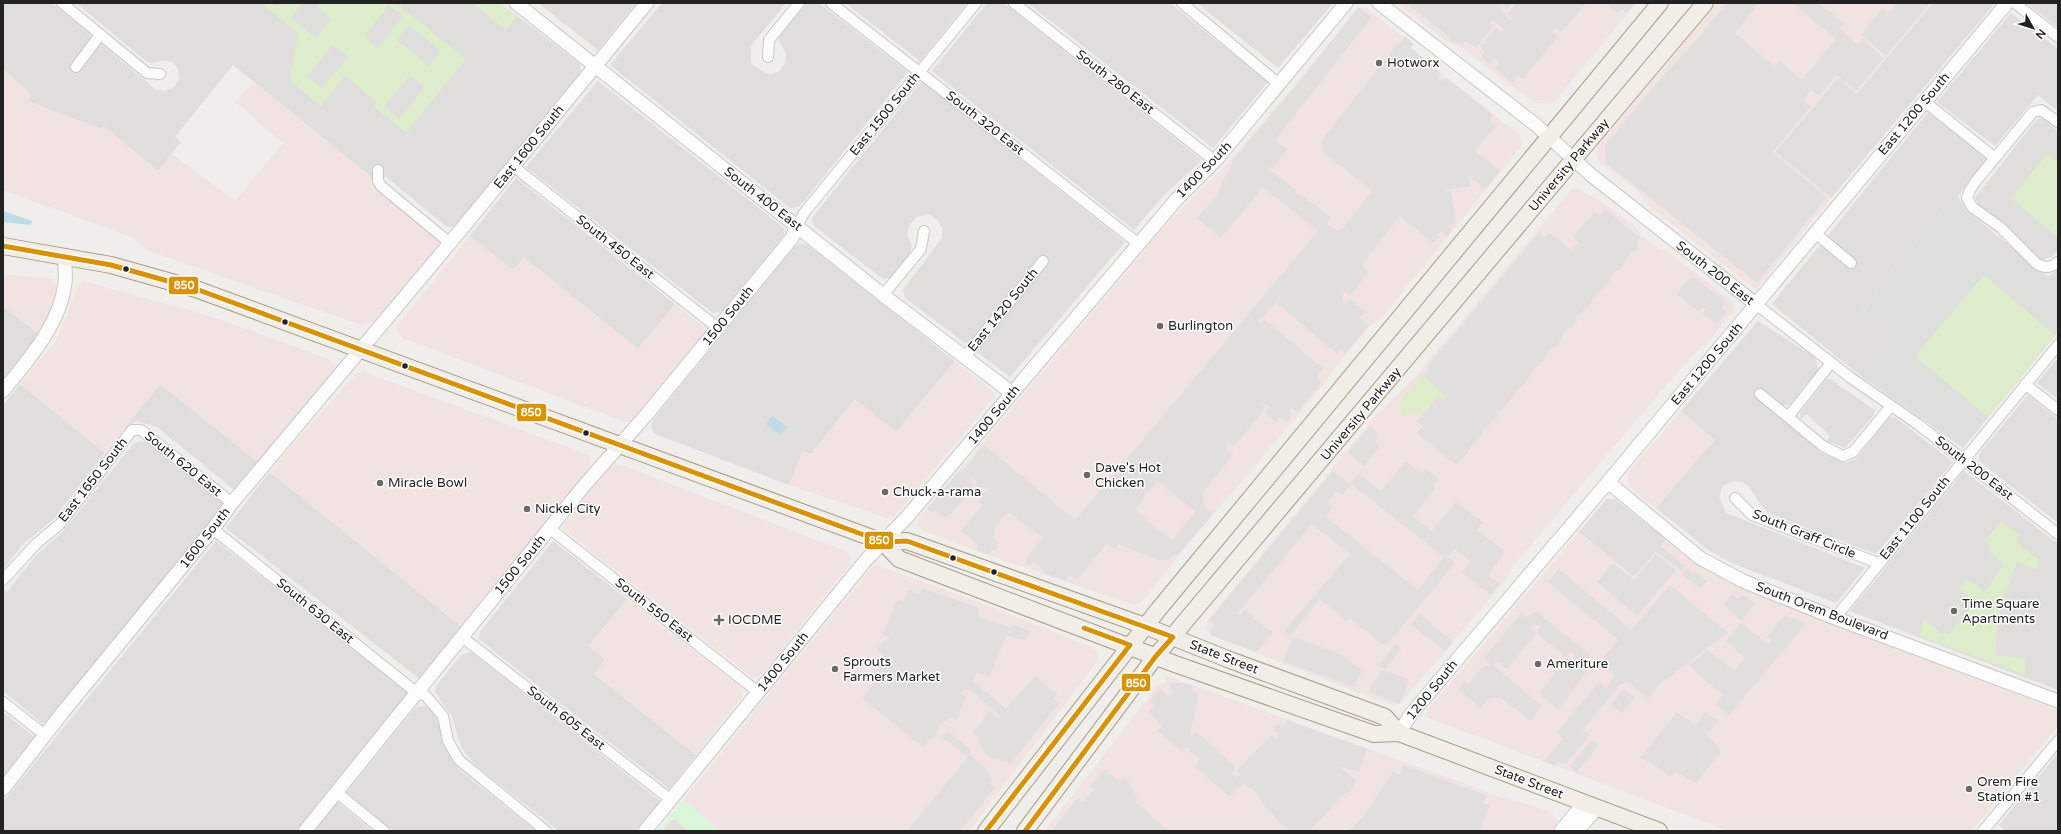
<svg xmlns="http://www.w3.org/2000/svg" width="2061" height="834" font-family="'Varela Round',sans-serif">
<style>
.residential{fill:#dfdedc}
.commercial{fill:#f1e3e1}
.religious{fill:#dededc}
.grass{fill:#ddeccb;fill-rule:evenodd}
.park{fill:#daf5da}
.parking{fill:#e0dfde;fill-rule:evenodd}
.water{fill:#bfdbe3}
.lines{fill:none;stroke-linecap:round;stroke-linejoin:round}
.minor-casing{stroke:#c9c8c7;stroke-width:12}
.tertiary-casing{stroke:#c9c8c7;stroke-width:15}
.primary-casing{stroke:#a79c86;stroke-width:18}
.minor{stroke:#fdfcfc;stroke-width:10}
.tertiary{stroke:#fdfcfc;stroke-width:13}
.primary{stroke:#f3ede7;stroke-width:16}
.bus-1-casing{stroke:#fff;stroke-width:8}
.bus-1{stroke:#d79205;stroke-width:5}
.poi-dot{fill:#6a6968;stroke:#fff;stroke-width:1.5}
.bus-dot{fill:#222;stroke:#fff;stroke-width:1.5}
.labels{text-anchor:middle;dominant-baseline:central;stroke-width:3;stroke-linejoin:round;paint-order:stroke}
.poi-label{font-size:13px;fill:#222;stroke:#fff;text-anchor:start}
.street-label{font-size:13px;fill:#222;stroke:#fff}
.line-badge{stroke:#fff;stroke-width:1.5}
.badge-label{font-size:11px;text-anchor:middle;font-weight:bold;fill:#fff}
</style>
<rect width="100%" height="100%" fill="#f0eeeb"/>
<!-- residential -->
<path class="residential" d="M3 3H52L156 90 164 91 174 87 179 79 178 69 174 63 165 60 151 63 146 61 76 3H500L580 64 581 72 454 227H447L385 176 375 189 370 176 233 65 175 137 181 142 158 171 104 127 101 129 27 101 31 95 3 69Z
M538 3H636L598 50Z
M662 3H786L751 46V62L754 66 765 73 771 74 780 71 785 63 786 53 779 41V35L806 4 819 3 908 72 799 207 790 208 610 65Z
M845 3H967L920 61Z
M987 3H1004L1202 160 1164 195 1134 230 932 71Z
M1028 3H1170L1268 82 1213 148Z
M1197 3H1333L1278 68Z
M1933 3H1995L1831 198 1775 152 1838 78 1857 93Z
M2027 3H2058V28Z
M2011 13 2058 49V111L2038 95 1995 146 1937 102Z
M598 81 784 228V235L722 311 713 313 526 167Z
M922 81 1125 242 1010 377 905 298 903 290 942 238V228L937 219 928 214 917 217 910 224 907 234 912 246 910 253 890 278 883 279 814 226 812 218Z
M1929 111 1986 158V160L1958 196 1966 210 2048 277 2058 269V300L1945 208 1874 292 1875 296 1861 312 1888 336 1858 374 1772 304Z
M2042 118 2058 131V249L2051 257 2042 260 1979 205 1975 198 2037 119Z
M516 178 675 304 638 349 524 258 513 270 470 236Z
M801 244 807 245 955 361 896 432 854 400 811 454 802 452 789 485 655 434 651 426 653 420 795 246Z
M3 306 40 335 3 380Z
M1758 321 1816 358 1818 370 1789 405H1782L1764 390 1758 398 1820 452 1845 463 1857 458 1889 417 1896 418 1953 462 1876 554 1768 513 1762 507 1750 488 1743 482 1733 481 1723 486 1719 497 1726 513 1865 568 1836 603 1734 564 1710 551 1656 508 1714 440 1681 411Z
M2058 358V399L2037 383Z
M1827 379H1830L1875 410 1874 415 1845 448 1827 441 1830 436 1806 414 1801 420 1800 417V413Z
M20 384 105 453 53 520 23 544 3 570V405Z
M160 384 259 463 238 488 233 489 157 427 137 421 125 428Z
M2028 395 2058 419V523L1979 461V454Z
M140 441 147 442 221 499 223 507 48 722 42 723 3 691V590L7 592 34 558 65 529 134 443Z
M1964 471 2058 544V690L1850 611Z
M270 472 463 628 421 680 226 528Z
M1607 499H1615L1666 540 1634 577 1579 532Z
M216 541 410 694 298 831H3V802Z
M553 541 627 599 589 646 606 660 594 674 696 755 669 789 479 639 480 632Z
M471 652 660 801 635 831H559L474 764 461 747 452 717 435 692 436 686 461 655Z
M422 706 429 708 436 717 445 743 457 768 536 831H393L346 793 416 707Z
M3 712 36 738 3 781Z
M2058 753V831H2006L1999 825Z
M337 802 373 831H314Z"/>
<!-- commercial -->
<path class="commercial" d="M1397 3H1636L1553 103 1549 104 1536 103 1503 80 1463 48 1445 40Z
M1717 3H1933L1857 94 1838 78 1775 152 1831 198 1756 290 1649 206 1636 189 1601 163 1596 156 1597 148Z
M1365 7 1402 36 1410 47 1447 78 1518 134 1522 142 1521 147 1384 315 1368 328 1329 375 1327 381 1178 556 1143 601 1138 604H1131L994 557 923 531 917 526 919 518 1173 217 1228 163 1360 8Z
M3 69 31 95 27 101 101 129 104 126 158 171 172 154 235 201 283 143 235 102 253 81 370 176 375 189 441 242 374 322 361 325 149 251 129 236 3 190Z
M1572 189H1578L1605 204 1638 229 1642 236 1659 249H1665L1730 300 1733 304 1734 310 1706 345 1701 346 1661 391 1509 571 1508 577 1499 588 1400 704 1392 705 1349 689 1210 635 1206 629 1207 621 1377 414 1414 378Z
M470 236 513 270 524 257 638 349 675 304 704 327 703 335 632 421 625 422 403 338 396 329 399 323Z
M3 274 54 279 58 287 54 304 40 335 3 306Z
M83 281 210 316 329 359 335 366 333 376 259 463 160 384 105 453 20 384 55 342 66 318 78 285Z
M955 361 994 392V397L908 501 892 518H887L789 485 802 451 811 454 855 399 896 432Z
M364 372 589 455 591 461 590 468 463 628 270 472 297 439 357 373Z
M1681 411 1714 439 1656 508 1630 488 1627 482 1628 473Z
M619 464 848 552 851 558 850 565 761 675 753 678 562 528 611 465Z
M1579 532 1634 577 1666 540 1696 561 1828 622 2058 710V726L1972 831H1728L1429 718 1427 713 1428 709Z
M876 565 982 603 1092 647 1098 653 1097 662 969 831H721L683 800 871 568Z
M627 599 743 689 742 697 696 755 594 674 605 660 588 646Z
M1165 675 1498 796 1547 810 1554 815 1558 821 1556 828 1553 831H1045L1158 685 1165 682Z"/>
<!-- religious -->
<path class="religious" d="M1945 208 2058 300V332L1963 448 1858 374 1888 336 1861 313 1875 296 1874 292Z"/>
<!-- grass -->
<path class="grass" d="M261 3H272L277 7 280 3H302L291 18 316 38 331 19 317 7 320 3H396L466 59 406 133 374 107 377 102 345 76 321 106 290 81 298 33ZM389 5 403 16 378 48 364 36ZM409 25 441 51 429 66 397 40ZM333 45 348 57 322 88 307 76ZM410 75 425 87 399 119 384 107Z
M472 3H500L517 17 506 30Z
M2047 154 2058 163V238L2011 198Z
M1984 275 2055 335 1988 417 1915 356Z
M1422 375 1447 397 1443 401 1437 398 1423 415 1414 413 1403 417 1399 402Z
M2001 521 2020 535 2016 542 2039 560 2037 570 2017 562C2007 591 1993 623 1996 655L2025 658V675L1920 636 1923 618 1939 632 1949 635 1975 601 1958 589 1967 579 1984 592 2004 564 1988 551 1992 546 1985 541Z"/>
<!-- park -->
<path class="park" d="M683 800 721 831H657Z"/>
<!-- parking -->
<path class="parking" d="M1410 3H1513L1507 10 1502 6 1500 9 1502 12 1511 20 1512 18 1507 14 1516 3H1586L1562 32 1555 28 1553 33 1558 37 1523 79 1518 76 1512 83 1495 69 1500 63 1495 58 1490 64 1481 57 1485 52 1480 46 1496 28 1502 32 1504 30 1494 21 1490 22 1494 26 1476 48 1466 41 1460 44 1449 40 1450 38 1409 5Z
M1605 3H1636L1627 13 1622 9 1617 13Z
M1727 3H1759L1735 33 1774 66 1780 61 1802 80 1836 39 1792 3H1819L1844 24 1840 29 1856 43 1858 44 1862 39 1884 58 1856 91 1836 75 1819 96 1811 90 1803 100 1811 106 1773 152 1827 197 1757 283 1606 163 1605 146 1660 79 1692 45Z
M1898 3H1930L1886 56 1861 35 1883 8 1889 13Z
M1358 7 1372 17 1275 140 1287 150 1273 169 1268 167 1267 168 1296 190V194H1300L1331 217 1326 223 1336 230 1342 229 1372 191 1322 151 1321 141 1395 47 1403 40 1404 36 1414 44 1410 47 1440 72 1438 77 1439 80 1443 81 1447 78 1493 115 1489 120 1496 126 1475 151 1500 171 1485 189 1468 175 1470 186 1446 190 1443 178 1446 192 1451 191 1456 223 1448 226 1452 230 1447 236 1440 231 1437 235 1439 237 1433 243 1400 216 1363 263V268L1369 272 1350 296 1345 292 1343 293V302L1346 304 1350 299 1365 311 1360 318 1369 325 1346 353 1341 349 1337 354 1277 303 1280 298 1258 322 1260 324 1264 319 1323 368 1318 375V379L1322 382 1297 412 1293 408 1290 409V419L1287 422 1280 417 1276 422 1265 413 1269 407 1261 402 1266 408 1234 446 1229 442 1226 446 1227 450 1233 455 1204 491 1203 501 1207 510 1215 511 1178 555H1173L1168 560H1158L1118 544 1116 548 1106 544 1078 579 1068 575 1066 581 1043 573 1044 570 1034 562 1030 566 1025 564 1028 556 1043 538 1008 512 996 526 993 537 998 541 996 551 991 550 989 555 977 551V544L961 531 982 506 978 502 983 496 977 491 987 492 988 488 977 487 975 478 971 479 973 489 949 516 944 517 935 510 932 513 927 509 959 471 962 472 984 445 1074 519 1078 517 1318 231 1263 187 1221 238 1197 218 1216 197 1233 160 1299 82ZM1157 481 1195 511V513L1172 540 1155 528 1135 509Z
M1605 209 1641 238 1637 243 1639 246 1634 252H1631L1619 271H1615L1609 282 1592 299V302L1576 318 1577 321 1571 328H1568L1561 337 1562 339 1556 346H1554L1544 357 1545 359 1539 366H1537L1524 384 1522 385 1514 394V396L1497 414 1498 416 1482 432 1483 434 1467 451 1468 453 1456 465 1417 433 1423 426 1417 422 1437 397 1443 401 1447 397 1423 376 1430 368 1428 366 1539 233 1544 238 1549 233 1571 250 1578 243 1573 237 1594 212 1600 215Z
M1692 276 1726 302 1722 308 1727 312 1717 324 1702 314 1705 310V308H1702L1699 312 1677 295 1680 288Z
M1370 426 1377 432 1376 443 1380 446 1364 466 1348 453Z
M1406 461 1418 472 1419 470 1423 473 1426 469 1439 479 1433 486 1435 489 1413 516 1432 531 1456 502 1483 522 1477 530 1505 551 1488 575 1500 584 1491 595 1462 572 1470 561 1455 549 1448 557 1455 563 1391 640 1383 645 1350 618 1347 621 1320 599 1290 636 1284 631 1350 554 1312 524 1238 613 1240 615 1245 609 1253 616 1252 618 1273 632 1256 652 1210 635 1214 624 1209 620 1333 471 1350 484 1359 474 1381 491ZM1351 484 1444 557 1418 590 1326 517 1333 507 1328 502 1336 491 1342 495Z
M1660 546 1685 566 1681 571 1655 551Z
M1656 554 1676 570 1637 616 1597 582 1613 563 1634 580Z
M1687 568 1693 573 1695 571 1707 581 1700 589 1682 574Z
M1559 569 1631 630 1670 585 1728 633 1660 684 1648 698 1629 683 1621 684 1582 730 1590 735 1566 764 1559 762 1555 766 1543 761 1563 739 1557 732 1599 682 1606 688 1615 676 1604 664 1605 655 1618 640 1548 582Z
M922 588 979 608 977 616 1011 628 1013 625 1031 631 1025 641 1006 635 990 677 976 672 973 681 1006 709 1035 676 1057 694 1054 699 1059 704 1010 764 1007 761 993 759 985 753 978 739 979 737 973 732 990 711 998 718 1001 717 970 690 964 689 962 694 966 696 957 720 951 718 939 725 936 736 930 739 923 747 862 698 873 685 882 662 883 655 877 649 885 640 890 639V638L883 635 896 601H898L899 599 904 601 908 589 919 594Z
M1732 594 1738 599 1743 594 1755 604 1742 621 1723 605Z
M1537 612 1590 655 1587 660 1592 664 1558 710 1539 693 1567 658 1573 663 1575 657 1571 651 1566 657 1537 633 1540 626 1534 624 1531 629 1536 633 1507 669 1498 662 1494 666 1542 706 1530 721 1500 697 1488 699 1480 708 1458 689 1465 681 1469 683 1483 666H1493L1484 658 1521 613 1526 617Z
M1420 614 1453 642 1445 651 1411 625Z
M1785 615 1790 618 1801 621 1805 625 1729 715 1716 704 1723 695 1688 665 1708 650 1734 671 1745 658 1726 641 1741 623 1768 644 1771 640 1767 637Z
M1293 637 1343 655 1362 671 1354 687 1283 661Z
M1396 644 1401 649 1385 669 1378 666Z
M1381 669 1408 679 1404 695 1399 704 1369 692 1373 682 1379 676Z
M1169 683H1183L1193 686 1191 691 1199 693 1190 734 1192 736 1197 732 1236 768 1232 773 1236 777 1241 775 1237 770 1271 735 1278 739V734L1274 731 1277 724 1285 726 1287 720 1367 749 1359 772 1338 766 1356 780 1352 789 1349 793H1345L1310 831H1288L1262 803 1258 795 1244 783 1229 797 1195 766 1200 759 1190 752 1189 748H1185L1182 752 1158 731 1162 726 1149 712 1154 705 1149 701 1161 688 1167 696 1173 694Z
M1624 689 1635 697 1622 714 1611 704Z
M1677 712 1695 725 1705 712 1718 721 1707 734 1721 752 1696 783 1676 772 1670 777 1659 768 1640 758Z
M949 732 971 750 969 754 987 769 992 779 990 784 995 788 960 831H907L968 757 941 736Z
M1592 740 1599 745 1576 773 1570 766Z
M1403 765 1486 795 1483 802 1490 805 1480 831H1349L1366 813 1393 771 1399 775Z
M1105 769 1118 781 1123 778 1127 780 1136 795 1137 803 1169 831 1052 830 1078 798 1083 802 1094 790 1090 786Z
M672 820H675L688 831H663Z"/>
<!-- water -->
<path class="water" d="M3 211 32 221 31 225 3 222Z
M772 416 787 427 780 435 766 424Z"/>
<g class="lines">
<!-- minor casing -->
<g class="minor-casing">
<path id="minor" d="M62 3 147 73 160 74
M831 3 1139 244
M1014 3 1215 161
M1182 3 1279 84
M2015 3 2058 37
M768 57 769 40 799 3
M76 67 100 35
M1924 101 1995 158
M2058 122 2041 110 2033 112 1976 181 1970 190 1967 198 1972 207 2000 227 2036 263C2044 269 2051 268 2058 262
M513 166 718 328
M378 170V181L381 186 450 243
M797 226 804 213 976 3
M1815 233 1851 263
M883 295 921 249 924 231
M1757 305 1851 378 1919 425 2058 534
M964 358 1043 261
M2025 384 2058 410
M1760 394 1823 446 1843 456 1853 452 1891 406
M1788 417 1831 363
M1735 498 1752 515 1878 563
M549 528 758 692
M213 529 417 693 426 696 443 716 448 741 459 760 546 831
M3 580 36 544 60 524 132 430H141L232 503
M1835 618 2058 345
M462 637 671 800
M3 702 45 735
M336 792 384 831
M1983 831 2058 741"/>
</g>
<!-- tertiary casing -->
<g class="tertiary-casing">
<path id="tertiary" d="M516 3 883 295 1012 393
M1379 3 1536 125 1591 175 1757 305
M3 391C28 360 60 325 65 283 66 275 65 265 64 256
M1608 482 1700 558 1743 581 1835 618 2058 701
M1399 733 1411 714 1608 482 2007 3
M3 789 63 712 213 529 232 503 450 243 647 3
M305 831 583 487 647 414 792 238 797 226
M645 831 866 560 907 517 1176 200 1215 161 1346 3
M1561 831 1584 803
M1577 831 1597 808"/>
</g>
<!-- primary casing -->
<g class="primary-casing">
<path id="primary" d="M3 246 111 265 196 289 883 542 907 541 1145 626 1230 660 1385 717 1399 733
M883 542 899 559 1175 664 1374 734 1399 733 1659 831
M986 831 1158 610 1660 3
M1025 831 1156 656 1705 3"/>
</g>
<!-- minor -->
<use href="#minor" class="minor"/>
<!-- tertiary -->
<use href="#tertiary" class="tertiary"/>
<!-- primary -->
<use href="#primary" class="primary"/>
<!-- bus-1 casing -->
<g class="bus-1-casing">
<path id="bus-1" d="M3 246 111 265 196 289 883 542 907 541 1173 637 1156 656 1025 831
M986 831 1130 645 1084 628"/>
</g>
<!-- bus-1 -->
<use href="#bus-1" class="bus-1"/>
</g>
<!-- markers -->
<g class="poi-dot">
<circle cx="1379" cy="63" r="4"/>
<circle cx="1160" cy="326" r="4"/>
<circle cx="1087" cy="475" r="4"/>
<circle cx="380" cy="483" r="4"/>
<circle cx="885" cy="492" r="4"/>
<circle cx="527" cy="509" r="4"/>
<circle cx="1954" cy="611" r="4"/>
<path d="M717 614h4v4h4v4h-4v4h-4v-4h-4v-4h4z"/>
<circle cx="1538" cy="664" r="4"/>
<circle cx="835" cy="669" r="4"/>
<circle cx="1969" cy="789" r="4"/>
</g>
<g class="bus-dot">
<circle cx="126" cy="269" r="3.5"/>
<circle cx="285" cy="322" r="3.5"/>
<circle cx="405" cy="366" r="3.5"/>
<circle cx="586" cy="433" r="3.5"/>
<circle cx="953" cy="558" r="3.5"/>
<circle cx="994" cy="572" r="3.5"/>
</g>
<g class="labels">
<!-- poi labels -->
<g class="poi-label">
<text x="1387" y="63">Hotworx</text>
<text x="1168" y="326">Burlington</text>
<text x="1095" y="468">Dave's Hot<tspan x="1095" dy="15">Chicken</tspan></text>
<text x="388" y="483">Miracle Bowl</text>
<text x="893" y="492">Chuck-a-rama</text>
<text x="535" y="509">Nickel City</text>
<text x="1962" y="604">Time Square<tspan x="1962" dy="15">Apartments</tspan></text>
<text x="728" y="620">IOCDME</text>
<text x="843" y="662">Sprouts<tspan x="843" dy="15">Farmers Market</tspan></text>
<text x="1546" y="664">Ameriture</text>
<text x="1977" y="782">Orem Fire<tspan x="1977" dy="15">Station #1</tspan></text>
</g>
<!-- street labels -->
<g class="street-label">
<text transform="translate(1115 82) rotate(38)">South 280 East</text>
<text transform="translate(885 114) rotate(-51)">East 1500 South</text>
<text transform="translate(1914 114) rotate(-50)">East 1200 South</text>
<text transform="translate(985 123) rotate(38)">South 320 East</text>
<text transform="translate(529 147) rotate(-51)">East 1600 South</text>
<text transform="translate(1569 165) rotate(-50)">University Parkway</text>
<text transform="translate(1204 170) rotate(-46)">1400 South</text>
<text transform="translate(763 199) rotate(38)">South 400 East</text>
<text transform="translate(615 247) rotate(38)">South 450 East</text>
<text transform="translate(1715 273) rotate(38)">South 200 East</text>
<text transform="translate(1003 310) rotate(-51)">East 1420 South</text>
<text transform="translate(728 316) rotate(-51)">1500 South</text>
<text transform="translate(1707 364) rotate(-50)">East 1200 South</text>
<text transform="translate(1361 414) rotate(-50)">University Parkway</text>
<text transform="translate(994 415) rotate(-50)">1400 South</text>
<text transform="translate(183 464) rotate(39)">South 620 East</text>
<text transform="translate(1974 468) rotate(38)">South 200 East</text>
<text transform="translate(93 480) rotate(-52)">East 1650 South</text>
<text transform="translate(1915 518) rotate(-51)">East 1100 South</text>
<text transform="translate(1804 534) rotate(22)">South Graff Circle</text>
<text transform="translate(205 538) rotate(-52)">1600 South</text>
<text transform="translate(520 565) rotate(-51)">1500 South</text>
<text transform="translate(654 610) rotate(38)">South 550 East</text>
<text transform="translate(315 611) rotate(39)">South 630 East</text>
<text transform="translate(1822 611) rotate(21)">South Orem Boulevard</text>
<text transform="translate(1224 657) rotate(21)">State Street</text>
<text transform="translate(783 662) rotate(-51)">1400 South</text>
<text transform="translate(1432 690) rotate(-51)">1200 South</text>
<text transform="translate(566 718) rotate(38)">South 605 East</text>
<text transform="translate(1529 782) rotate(21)">State Street</text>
</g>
</g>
<g class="line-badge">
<rect x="168" y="276" width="31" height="19" rx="4" fill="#d79205"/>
<rect x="516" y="403" width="31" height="19" rx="4" fill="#d79205"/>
<rect x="864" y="531" width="30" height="19" rx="4" fill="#d79205"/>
<rect x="1121" y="673" width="30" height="19" rx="4" fill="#d79205"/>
</g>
<g class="badge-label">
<text x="184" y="289">850</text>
<text x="531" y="416">850</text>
<text x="879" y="544">850</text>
<text x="1136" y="687">850</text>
</g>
<!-- border -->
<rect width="2061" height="834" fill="none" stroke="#222222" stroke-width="8"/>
<!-- north arrow -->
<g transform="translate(2033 28) rotate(129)" stroke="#ffffff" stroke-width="3" paint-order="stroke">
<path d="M0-3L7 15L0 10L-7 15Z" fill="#222222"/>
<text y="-6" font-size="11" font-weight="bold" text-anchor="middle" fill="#222222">N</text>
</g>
</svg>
